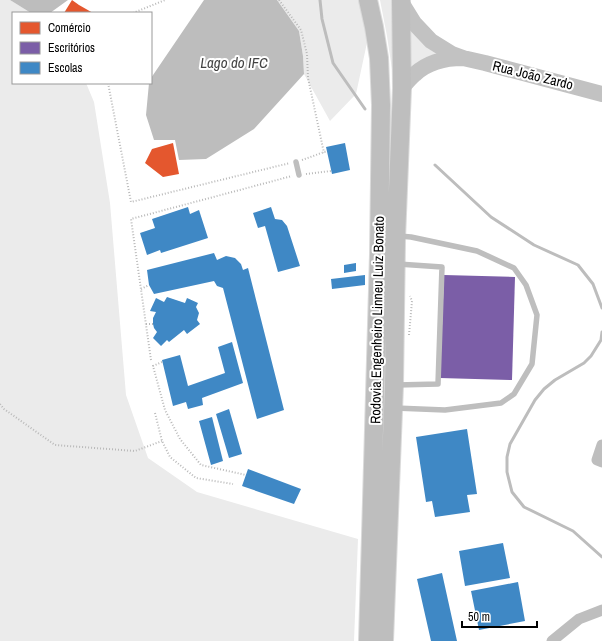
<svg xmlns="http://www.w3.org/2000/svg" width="602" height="641" font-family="'Archivo Narrow',sans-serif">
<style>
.green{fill:#ebebeb}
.water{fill:#bdbdbd}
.shops{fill:#e4572e}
.offices{fill:#7b5ea7}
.schools{fill:#3f88c5}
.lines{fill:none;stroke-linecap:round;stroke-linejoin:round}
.stream{stroke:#bdbdbd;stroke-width:3}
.primary-casing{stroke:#dbdbdb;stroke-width:20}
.path{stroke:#b9b9b9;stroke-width:2;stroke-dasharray:1 2;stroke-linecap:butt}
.service{stroke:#bebebe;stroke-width:5.5}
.minor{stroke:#bebebe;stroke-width:11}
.secondary{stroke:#c2c2c2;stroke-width:16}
.primary{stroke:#bebebe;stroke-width:18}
.labels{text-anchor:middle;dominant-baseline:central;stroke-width:4;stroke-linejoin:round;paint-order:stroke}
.street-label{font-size:14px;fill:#000;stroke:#fff}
.water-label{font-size:15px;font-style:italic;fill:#424242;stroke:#fff}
</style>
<rect width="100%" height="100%" fill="#fff"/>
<!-- green -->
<path class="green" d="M0 0H10L31 13H13V83H86L94 102 110 203 126 395 148 458 197 492 358 539 354 641H0Z
M277 0H360L368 38 356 94 330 121 304 74 303 56 299 31Z
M380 0H398L393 76 387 36Z
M410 23 441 55 408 74Z"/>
<!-- water -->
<path class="water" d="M10 0H68L50 13H31Z
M204 0H277L299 31 303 56 304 74 254 129 206 159 179 160 175 140H154L146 115 149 83H151V78Z"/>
<!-- shops -->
<path class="shops" d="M72 0 79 5 93 13H64Z
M173 143 179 174 163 177 145 163 152 149Z"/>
<!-- offices -->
<path class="offices" d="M444 275 515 277 512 380 440 378Z"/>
<!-- schools -->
<path class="schools" d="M345 143 350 170 332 174 326 147Z
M188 207 190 214 199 210 208 238 161 253 160 250 147 255 140 233 155 228 152 219Z
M271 207 275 219 282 220 287 226 300 266 278 272 265 226 258 228 253 213Z
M214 253 217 260 226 256 235 258 241 264 243 270 248 268 284 410 257 419 223 288 217 286 214 281 154 294 149 285 147 270Z
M356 263V271L344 273V265Z
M365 275V285L332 289 331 279Z
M167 297 185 303 187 298 198 303 196 307 199 313 197 320 200 324 187 334 184 330 169 342 167 340 161 346 153 338 157 332 154 328 153 324V318L156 312 150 311 156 298 164 302Z
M232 342 243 383 202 398 203 405 188 409 186 402 173 406 162 360 180 355 188 386 225 373 218 347Z
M229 409 242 454 229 458 216 414Z
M212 417 223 461 211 465 199 421Z
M467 429 477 494 467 495 470 512 435 517 432 501 426 502 416 437Z
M248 469 301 489 294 504 242 486Z
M503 543 510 578 465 586 459 551Z
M442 573 457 641H431L417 579Z
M518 582 525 621 479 630 471 591Z"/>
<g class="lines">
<!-- stream -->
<path class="stream" d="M320 0 322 19 333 63 342 76 365 109
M435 165 491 217 534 245 578 265 593 284 602 308
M602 332 601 340 591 356 584 363 555 380 544 389 535 400 510 444 507 457V472L512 492 524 507 573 531 602 557"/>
<!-- primary casing -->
<g class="primary-casing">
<path id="primary" d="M368 0 374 27 379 58 381 105 379 254 368 641
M384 641 394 385 396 239 402 88 401 0"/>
</g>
<!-- path -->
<path class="path" d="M279 0 301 30 307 54 308 78 324 153
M133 13 165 0
M108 83 131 202 290 163
M302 160 327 151
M306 174 331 171
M141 289 149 285
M146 324H153
M409 335 412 301 410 296
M151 360 131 219 292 176
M162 362 153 366 165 410 180 439 201 465 246 475
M0 404 4 409 55 445 135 451 162 441
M155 413 162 441 170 457 196 478 233 484"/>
<!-- service -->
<path class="service" d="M296 162 299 175
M397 385 438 384 442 267 398 264
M395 408 445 410 501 403 514 394 532 364 537 315 526 285 514 268 477 251 411 237 399 236"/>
<!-- minor -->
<path class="minor" d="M602 445 597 460 602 462
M552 641 579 619 602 610"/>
<!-- secondary -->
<path class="secondary" d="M401 2 414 23 431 41 452 54 463 58 485 63 602 94
M402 88C406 83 410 78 415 74 428 62 446 58 463 58"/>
<!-- primary -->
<use href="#primary" class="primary"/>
</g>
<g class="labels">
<!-- street labels -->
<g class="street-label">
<text transform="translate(533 75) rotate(14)">Rua João Zardo</text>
<text transform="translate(377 320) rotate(-89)">Rodovia Engenheiro Linneu Luiz Bonato</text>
</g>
<!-- water labels -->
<g class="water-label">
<text x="234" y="62">Lago do IFC</text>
</g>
</g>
<!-- legend -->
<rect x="12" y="12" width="140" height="72" fill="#ffffff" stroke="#999999"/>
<rect x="20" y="22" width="20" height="12" fill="#e4572e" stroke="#999999"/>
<text x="48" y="32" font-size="12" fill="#000000">Comércio</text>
<rect x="20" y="42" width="20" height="12" fill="#7b5ea7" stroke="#999999"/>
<text x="48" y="52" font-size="12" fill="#000000">Escritórios</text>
<rect x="20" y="62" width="20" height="12" fill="#3f88c5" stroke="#999999"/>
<text x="48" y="72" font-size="12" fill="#000000">Escolas</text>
<!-- scale -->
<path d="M462 621v6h75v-6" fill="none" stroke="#000000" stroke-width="2"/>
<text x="468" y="621" font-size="12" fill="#000000" stroke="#ffffff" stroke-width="3" paint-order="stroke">50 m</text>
</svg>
